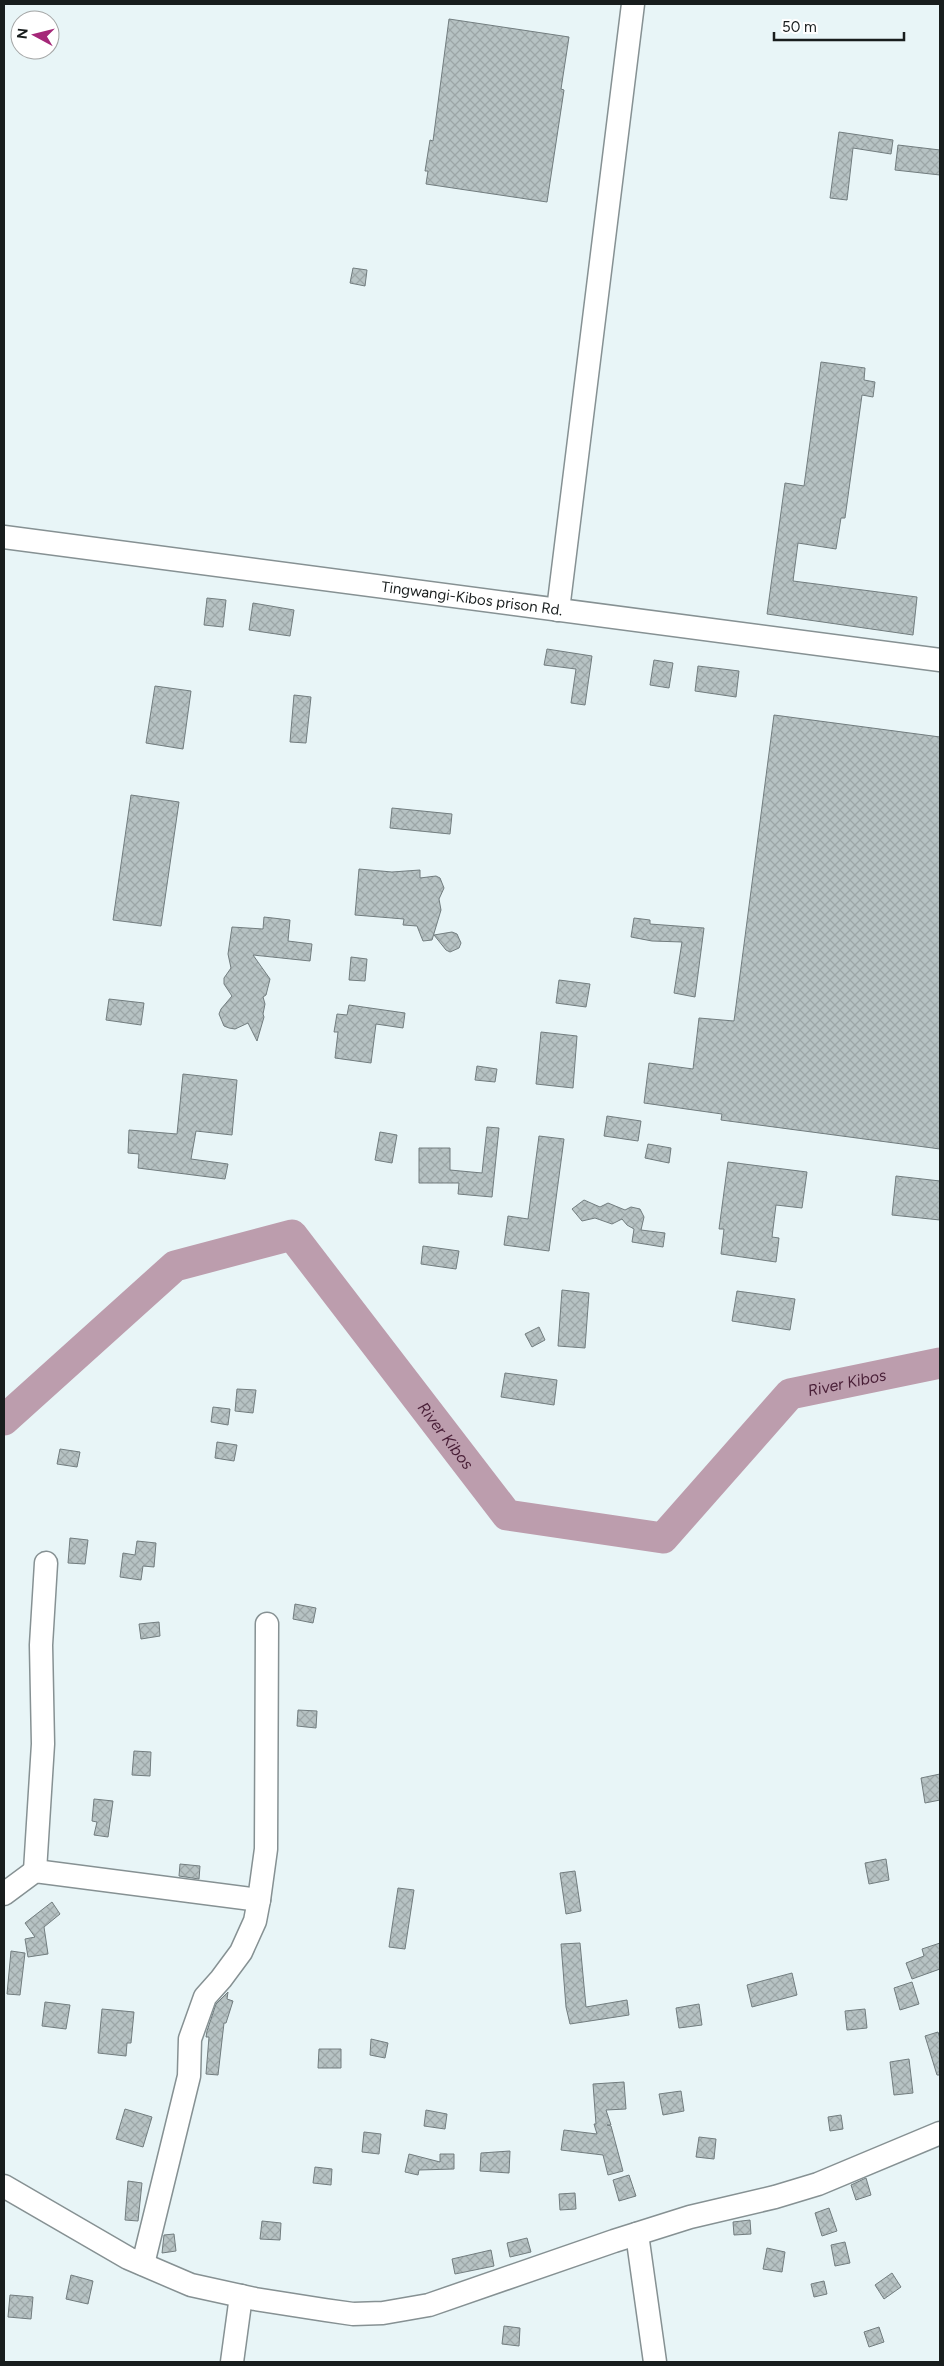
<svg xmlns="http://www.w3.org/2000/svg" width="944" height="2366" font-family="Figtree,sans-serif">
<style>
.lines{fill:none;stroke-linecap:round;stroke-linejoin:round}
.river{stroke:#bc9dad;stroke-width:31}
.building{fill:url(#building-cross-hatch);stroke:#727d7f}
.minor-casing{stroke:#869193;stroke-width:25}
.minor{stroke:#fff;stroke-width:22}
.labels{text-anchor:middle;dominant-baseline:central;stroke-width:5;stroke-linejoin:round;paint-order:stroke}
.street-label{font-size:15px;fill:#181d1d;stroke:#fff}
.water-label{font-size:16px;font-style:italic;fill:#491f37;stroke:#fff}
</style>
<defs>
<pattern id="building-cross-hatch" width="8" height="8" patternUnits="userSpaceOnUse" patternTransform="scale(1.25)"><rect width="8" height="8" fill="#b6c2c3"/><path d="M0 0l8 8M0 8l8-8" fill="none" stroke="#9ca6a7"/></pattern>
</defs>
<rect width="100%" height="100%" fill="#e8f5f7"/>
<g class="lines">
<!-- river -->
<path class="river" id="s1" d="M4 1420 175 1266 292 1235 507 1515 663 1538 790 1394 940 1363"/>
</g>
<!-- building -->
<path class="building" d="M449 19 569 37 561 89 564 90 547 202 426 184 428 171H425L430 140 433 141Z
M839 132 893 140 891 154 853 148 847 200 830 198Z
M898 145 940 150V175L895 170Z
M353 268 367 270 365 286 350 283Z
M821 362 865 368 864 380 875 382 873 397 862 395 845 518H841L836 549 798 543 793 581 917 597 913 635 767 614 785 483 804 486Z
M207 598 226 600 223 627 204 625Z
M253 603 294 610 290 636 249 630Z
M547 649 592 656 585 705 571 703 576 669 544 665Z
M654 660 673 663 669 688 650 685Z
M698 666 739 671 736 697 695 691Z
M155 686 191 691 183 749 146 743Z
M294 695 311 697 306 743 290 742Z
M774 715 940 737V1149L721 1120 722 1114 644 1103 649 1063 693 1069 699 1018 734 1021Z
M131 795 179 802 161 926 113 920Z
M392 808 452 814 450 834 390 828Z
M359 869 392 872 420 870V878L436 876 440 878 444 888 439 899 441 910 432 940 423 941 417 926 403 925 404 919 355 915Z
M264 917 290 920 288 941 312 944 310 961 253 955 270 979 266 995 263 997 265 1004 263 1014 264 1017 257 1041 248 1023 235 1029 229 1028 224 1026 219 1014 221 1009 232 996 224 984V978L231 968 228 954 232 927 263 929Z
M634 918 650 920V924L704 928 695 997 674 993 682 942 652 941 631 937Z
M452 932 457 934 461 943 459 948 450 952 446 950 434 935Z
M351 957 367 959 365 981 349 980Z
M559 980 590 984 586 1007 556 1003Z
M109 999 144 1003 141 1025 106 1020Z
M349 1005 405 1013 403 1028 376 1024 371 1063 335 1058 338 1032H334L337 1014 347 1015Z
M541 1032 577 1036 573 1088 536 1084Z
M477 1066 497 1069 495 1082 475 1080Z
M183 1074 237 1080 232 1135 196 1131 191 1159 228 1164 225 1179 138 1168 139 1154 128 1153 129 1130 177 1134Z
M607 1116 641 1121 638 1141 604 1136Z
M487 1127 499 1128 492 1197 458 1194 459 1183H419V1148H450V1170L482 1173Z
M380 1132 397 1135 392 1163 375 1160Z
M539 1136 564 1139 549 1251 504 1245 508 1216 528 1219Z
M648 1144 671 1148 669 1163 645 1158Z
M728 1162 807 1172 802 1208 776 1205 772 1237 779 1238 776 1262 721 1254 724 1229H719Z
M896 1176 940 1181V1220L892 1215Z
M584 1200 600 1207 608 1203 625 1210 631 1207 640 1209 644 1217 641 1230 665 1233 663 1247 632 1242 634 1229 627 1225 622 1219 612 1224 595 1218 582 1221 572 1209Z
M423 1246 459 1251 456 1269 421 1264Z
M562 1290 589 1293 585 1348 558 1346Z
M737 1291 795 1299 790 1330 732 1321Z
M539 1327 545 1340 532 1347 525 1334Z
M505 1373 557 1380 554 1405 501 1397Z
M237 1389 256 1390 253 1413 235 1411Z
M213 1407 230 1409 228 1425 211 1422Z
M217 1442 237 1445 234 1461 215 1458Z
M60 1449 80 1452 77 1467 57 1464Z
M70 1538 88 1540 85 1564 68 1563Z
M137 1541 156 1543 154 1567 143 1566 141 1580 120 1577 123 1553 135 1555Z
M295 1604 316 1608 313 1623 293 1619Z
M159 1622 160 1636 141 1639 139 1624Z
M298 1710 317 1711 316 1728 297 1726Z
M134 1751 151 1752 150 1776 132 1775Z
M940 1774V1800L925 1803 921 1778Z
M94 1799 113 1801 108 1837 94 1835 97 1822 92 1821Z
M886 1859 889 1880 869 1884 865 1863Z
M180 1864 200 1866 199 1879 179 1876Z
M575 1871 581 1911 566 1914 560 1873Z
M398 1888 414 1890 405 1949 389 1947Z
M52 1902 60 1914 44 1927 48 1954 28 1957 25 1939 35 1937 25 1923Z
M580 1943 586 2007 627 2000 629 2015 570 2024 566 2007 561 1944Z
M940 1943V1969L912 1979 906 1963 924 1956 922 1949Z
M11 1951 25 1953 20 1995 7 1994Z
M792 1973 797 1995 752 2007 747 1985Z
M912 1982 919 2004 900 2010 894 1988Z
M228 1992 227 1999 233 2001 226 2023H224L218 2075 206 2074 209 2037H206L207 2031 216 2004Z
M45 2002 70 2005 66 2029 42 2026Z
M699 2004 702 2025 679 2028 676 2008Z
M102 2009 134 2012 131 2043H127L126 2056 98 2053Z
M865 2009 867 2028 847 2030 845 2011Z
M938 2032 940 2039V2075H937L925 2036Z
M371 2039 388 2043 385 2058 370 2055Z
M319 2049H341V2068H318Z
M909 2059 913 2093 894 2095 890 2062Z
M624 2082 626 2109 606 2110 611 2125H607L611 2126 623 2171 608 2175 603 2155 561 2150 564 2130 597 2134 594 2124H596L593 2084Z
M681 2091 684 2111 663 2115 659 2094Z
M125 2109 152 2117 143 2147 116 2139Z
M426 2110 447 2114 445 2129 424 2126Z
M841 2115 843 2129 830 2131 828 2117Z
M364 2132 381 2134 379 2154 362 2152Z
M699 2137 716 2139 714 2159 696 2157Z
M510 2151 509 2173 480 2171 481 2153Z
M409 2154 440 2162V2154H454V2169L419 2170 418 2175 405 2172Z
M315 2167 332 2169 331 2185 313 2183Z
M629 2175 636 2196 619 2201 613 2180Z
M866 2178 871 2195 856 2200 851 2185Z
M128 2181 142 2183 138 2221 125 2220Z
M575 2193 576 2209 560 2210 559 2194Z
M829 2208 837 2231 822 2236 815 2213Z
M750 2220 751 2234 734 2235 733 2222Z
M262 2221 281 2223 280 2240 260 2239Z
M174 2234 176 2251 162 2253 164 2235Z
M527 2238 531 2252 510 2257 507 2243Z
M845 2242 850 2263 835 2266 831 2245Z
M767 2248 785 2252 782 2272 763 2269Z
M491 2250 494 2266 455 2274 452 2259Z
M892 2273 901 2287 884 2299 875 2285Z
M71 2275 93 2281 88 2304 66 2299Z
M824 2281 827 2294 814 2297 811 2284Z
M10 2295 33 2297 31 2319 8 2317Z
M504 2326 520 2328 519 2346 502 2344Z
M879 2327 884 2342 869 2347 864 2332Z"/>
<g class="lines">
<!-- minor casing -->
<g class="minor-casing">
<g id="minor">
<path id="s2" d="M4 537 940 660"/>
<path d="M558 610 633 4"/>
<path d="M35 1871 43 1744 41 1645 46 1563"/>
<path d="M4 1894 35 1871 259 1900"/>
<path d="M4 2186 128 2258 191 2285 255 2299 325 2310 353 2314 383 2313 429 2305 614 2241 690 2217 775 2197 818 2184 940 2133"/>
<path d="M637 2234 655 2362"/>
<path d="M143 2264 189 2076 190 2039 205 1997 221 1979 241 1952 255 1921 259 1900 266 1849 267 1624"/>
<path d="M232 2362 241 2296"/>
</g>
</g>
<!-- minor -->
<use href="#minor" class="minor"/>
</g>
<g class="labels">
<!-- street labels -->
<g class="street-label">
<text stroke="none"><textPath href="#s2" startOffset="472">Tingwangi-Kibos prison Rd.</textPath></text>
</g>
<!-- water labels -->
<g class="water-label">
<text stroke="none"><textPath href="#s1" startOffset="1112">River Kibos</textPath></text>
<text stroke="none"><textPath href="#s1" startOffset="604">River Kibos</textPath></text>
</g>
</g>
<!-- border -->
<rect width="944" height="2366" fill="none" stroke="#181d1d" stroke-width="10"/>
<!-- north arrow -->
<g transform="translate(35 35) rotate(277)"><circle r="24" fill="#ffffff" stroke="#a3a5a5"/>
<path d="M0-4L9 19L0 12L-9 19Z" fill="#a52778"/>
<text y="-8" font-size="14" font-weight="bold" text-anchor="middle" fill="#181d1d">N</text>
</g>
<!-- scale -->
<path d="M774 32v8h130v-8" fill="none" stroke="#181d1d" stroke-width="2.5"/>
<text x="782" y="32" font-size="15" fill="#181d1d" stroke="#ffffff" stroke-width="4" paint-order="stroke">50 m</text>
</svg>
